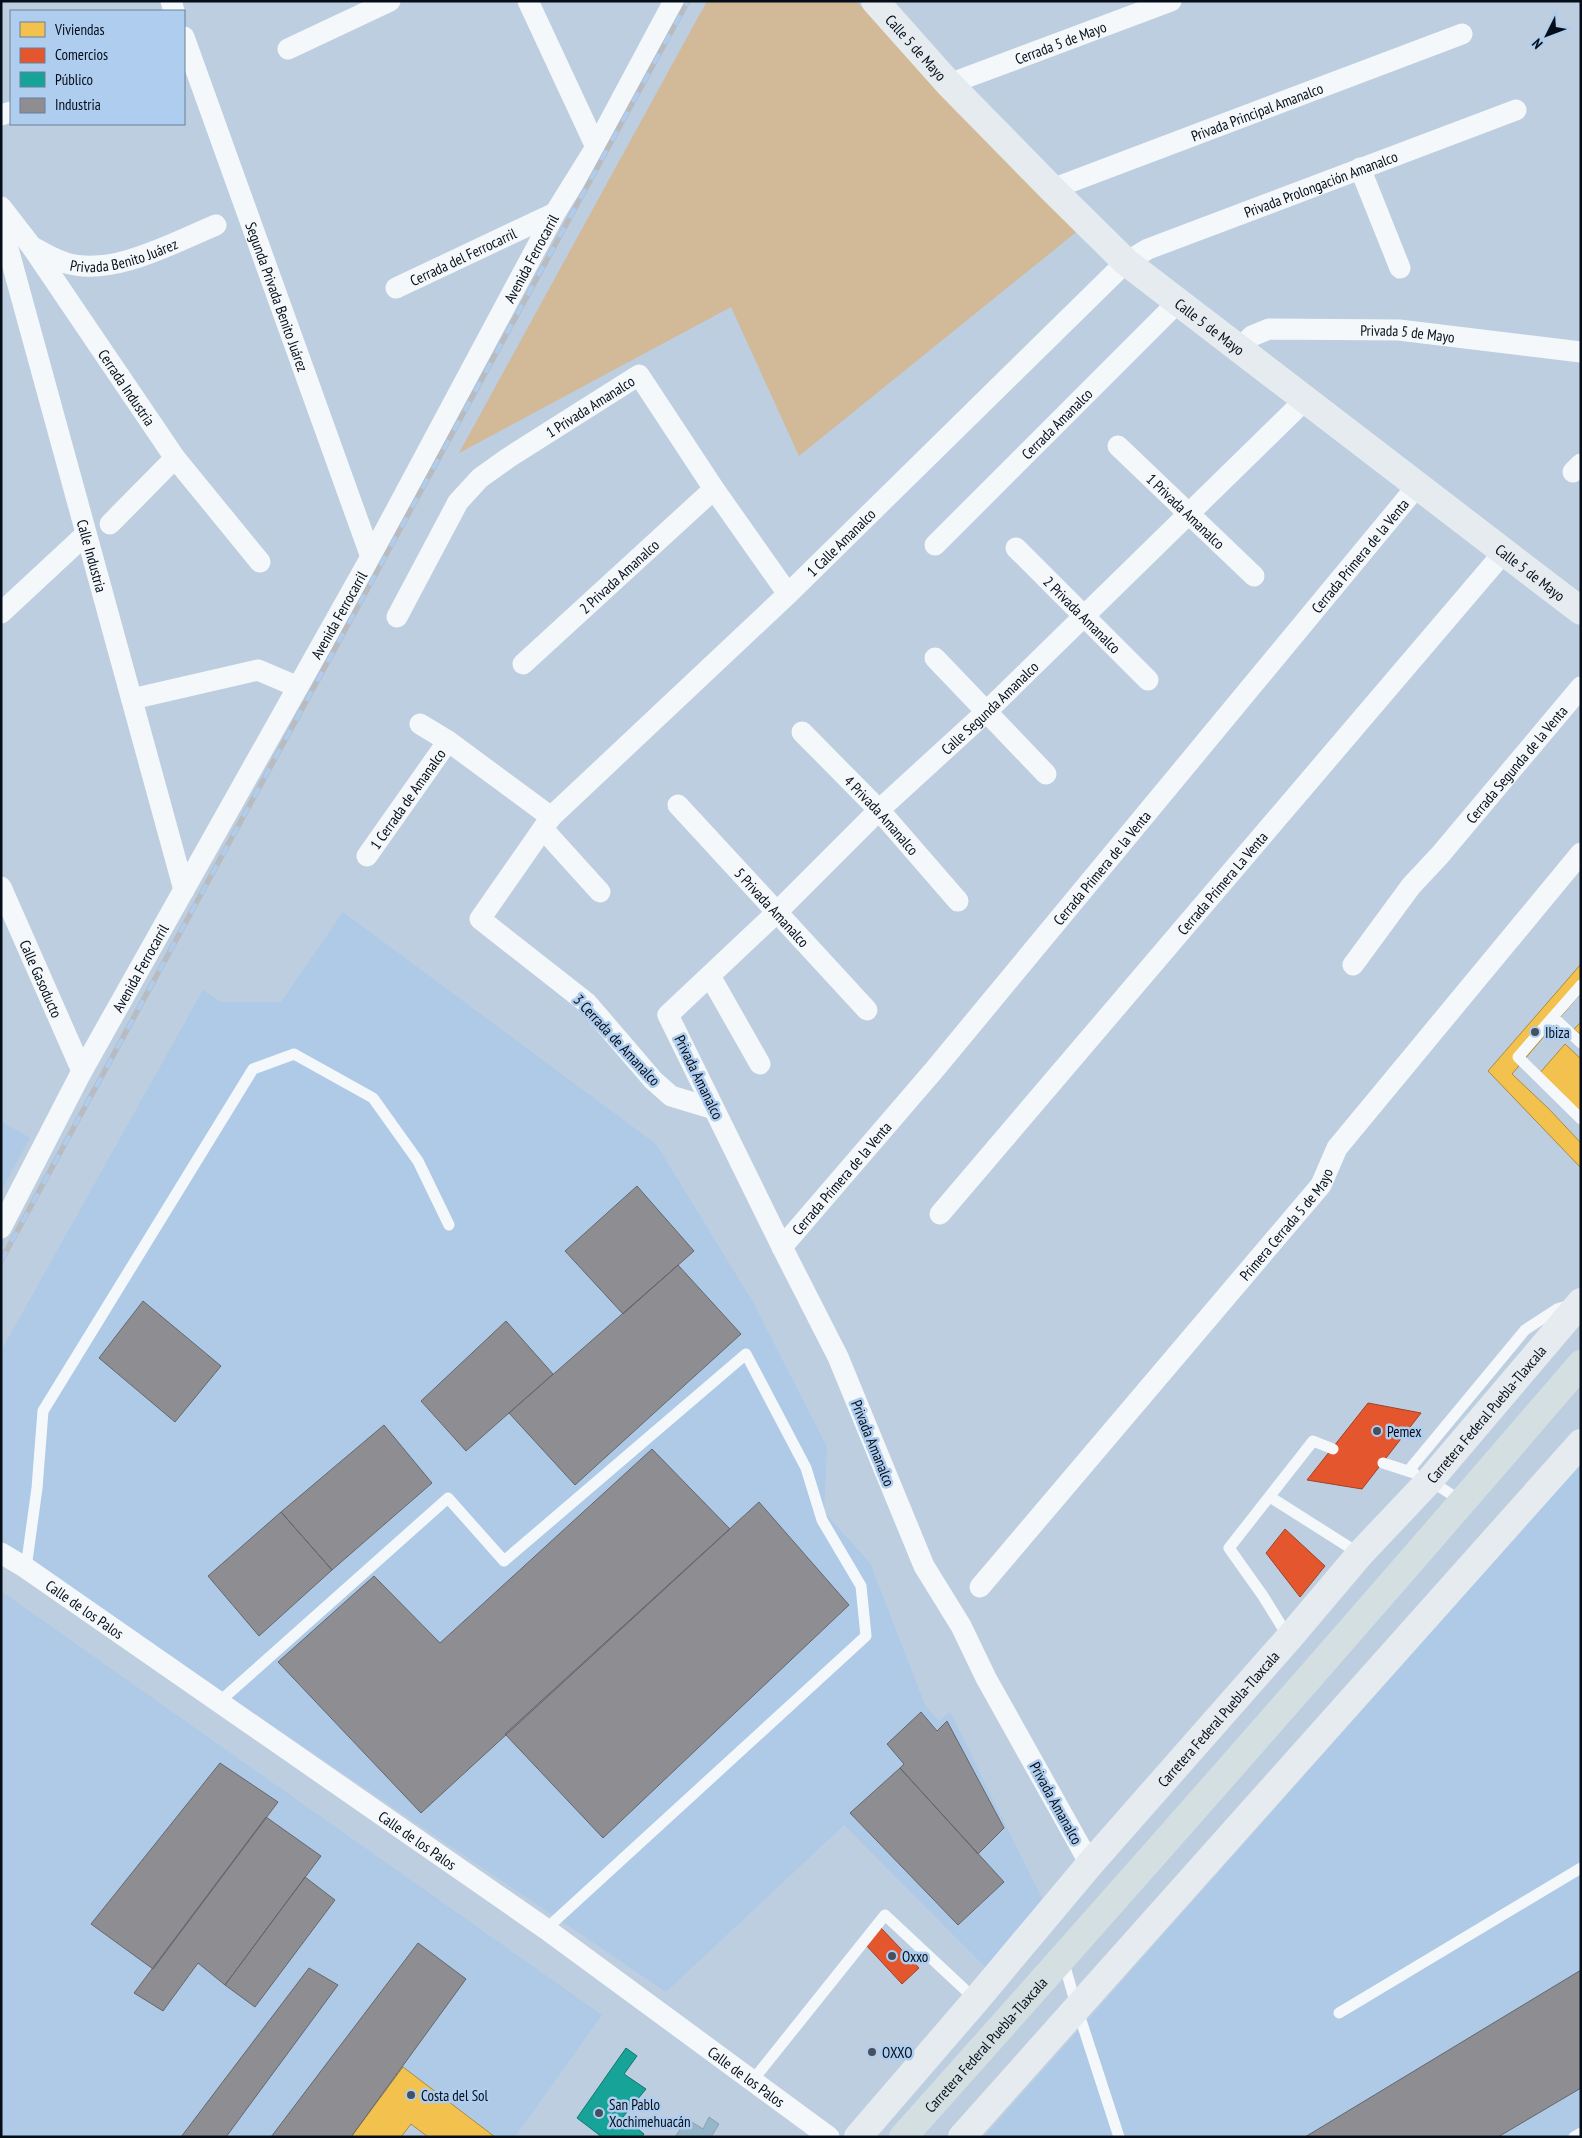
<svg xmlns="http://www.w3.org/2000/svg" width="1582" height="2138" font-family="'PT Sans Narrow',sans-serif">
<style>
.built{fill:#afcae7}
.green{fill:#d2b997}
.homes{fill:#f2c14e;stroke:#ab8b3e}
.shops{fill:#e4572e;stroke:#a14127}
.public{fill:#17a398;stroke:#117672}
.industry{fill:#8d8d92;stroke:#64676d}
.building{fill:#96b7c9;stroke:#8f9fac}
.lines{fill:none;stroke-linecap:round;stroke-linejoin:round}
.lane{stroke:#f5f8fa;stroke-width:11}
.street{stroke:#f5f8fa;stroke-width:21}
.secondary{stroke:#e5ebee;stroke-width:28}
.primary{stroke:#d3dfe1;stroke-width:28}
.rail-casing{stroke:#b8bcc1;stroke-width:5.5}
.rail{stroke:#afcdee;stroke-width:4;stroke-dasharray:11;stroke-linecap:butt}
.poi-dot{fill:#45515e;stroke:#afcdee;stroke-width:2}
.labels{text-anchor:middle;dominant-baseline:central;stroke-width:5;stroke-linejoin:round;paint-order:stroke}
.street-label{font-size:15px;fill:#040d18;stroke:#afcdee}
.poi-label{font-size:15px;fill:#040d18;stroke:#afcdee;text-anchor:start}
</style>
<rect width="100%" height="100%" fill="#bdcee0"/>
<!-- built -->
<path class="built" d="M343 912 656 1144 753 1302 827 1447 824 1512 870 1563 925 1705 939 1721 950 1712 1045 1905 986 1968 844 1825 666 1992 1 1542V1351L203 990 221 1002H281Z
M1 1121 30 1138 1 1191Z
M1581 1463V2137H984Z
M1 1591 602 2015 515 2137H495L403 2068 351 2137H1Z"/>
<!-- green -->
<path class="green" d="M707 1H856L1080 229 799 456 731 307 459 453Z"/>
<!-- homes -->
<path class="homes" d="M1581 964V993L1512 1074 1549 1109 1581 1143V1168L1488 1071Z
M1581 1022V1035L1574 1029Z
M1565 1044 1581 1059V1115L1538 1075Z
M403 2067 495 2137H428L411 2124 401 2137H351Z"/>
<!-- shops -->
<path class="shops" d="M1368 1403 1421 1413 1362 1489 1307 1480Z
M1285 1529 1325 1566 1300 1597 1266 1553Z
M881 1928 919 1968 902 1984 865 1944Z"/>
<!-- public -->
<path class="public" d="M626 2048 637 2056 624 2074 646 2089 623 2117 644 2134 642 2137H602L577 2118Z"/>
<!-- industry -->
<path class="industry" d="M637 1186 694 1251 623 1314 565 1251Z
M678 1265 741 1334 575 1485 509 1413Z
M143 1301 221 1366 175 1422 99 1358Z
M506 1321 553 1374 466 1451 421 1401Z
M384 1425 432 1483 332 1570 281 1512Z
M652 1449 730 1529 421 1813 278 1662 374 1576 440 1643Z
M759 1502 849 1605 603 1838 505 1734Z
M281 1512 332 1570 259 1636 208 1576Z
M921 1712 937 1731 947 1721 1004 1828 978 1854 900 1768 904 1764 887 1744Z
M220 1763 278 1802 153 1969 91 1924Z
M900 1768 1004 1882 958 1925 850 1813Z
M266 1817 321 1856 225 1985 198 1963 163 2011 134 1993Z
M305 1877 335 1900 255 2007 225 1985Z
M418 1943 466 1979 351 2137H271Z
M309 1968 338 1985 226 2137H181Z
M1581 1970V2088L1498 2137H1305Z"/>
<!-- building -->
<path class="building" d="M709 2117 719 2124 711 2137H675L687 2119 703 2129Z"/>
<g class="lines">
<!-- lane -->
<path class="lane" d="M1581 985 1518 1057 1581 1119
M1553 1017 1581 1043
M1383 1463 1414 1473
M1409 1470 1525 1330 1557 1309 1570 1305
M1429 1480 1463 1502
M1270 1497 1360 1554
M26 1568 37 1488 43 1411 253 1069 294 1054 373 1098 418 1161 449 1225
M1289 1638 1263 1596 1229 1548 1313 1441 1333 1449
M219 1702 448 1498 504 1561 746 1354 806 1468 822 1520 861 1586 866 1636 546 1929
M1063 1960 1077 2008 1119 2137
M1339 2013 1581 1868
M753 2080 885 1915 976 2000
M1574 2137 1581 2133"/>
<!-- street -->
<g class="street">
<path d="M171 1 174 11"/>
<path d="M528 1 596 147"/>
<path id="s1" d="M184 37 371 557"/>
<path d="M288 49 390 1"/>
<path id="s2" d="M949 84 1171 1"/>
<path d="M1 115 11 112"/>
<path d="M1360 168 1400 268"/>
<path id="s3" d="M1052 189 1462 34"/>
<path id="s4" d="M1 207 32 247 175 458 260 562"/>
<path id="s5" d="M1 223 184 890"/>
<path id="s6" d="M34 248C44 253 55 260 66 263 112 277 173 243 216 225"/>
<path id="s7" d="M396 288 555 213"/>
<path id="s8" d="M1240 348 1252 336 1269 329 1399 330 1581 352"/>
<path id="s9" d="M1118 446 1254 576"/>
<path d="M1573 472 1581 464"/>
<path d="M110 524 175 458"/>
<path id="s10" d="M935 545 1179 301"/>
<path id="s11" d="M1016 548 1148 680"/>
<path d="M1 613 86 534"/>
<path id="s12" d="M397 617 458 502 480 478 508 458 639 375 714 489 788 594"/>
<path d="M935 658 1046 774"/>
<path id="s13" d="M523 664 714 489"/>
<path d="M132 699 258 670 298 687"/>
<path d="M420 724 448 741 551 817"/>
<path id="s14" d="M802 732 879 810 958 901"/>
<path id="s15" d="M678 805 867 1010"/>
<path d="M543 829 600 892"/>
<path id="s16" d="M367 856 448 741"/>
<path id="s17" d="M1 887 82 1071"/>
<path id="s18" d="M1353 965 1411 886 1440 855 1581 687"/>
<path d="M710 976 760 1064"/>
<path id="s19" d="M714 1109 671 1096 653 1080 587 1003 480 919 551 817 788 594 1126 262 1148 249 1516 110"/>
<path id="s20" d="M940 1214 1504 552"/>
<path id="s21" d="M1 1228 82 1071 371 557 555 213 596 147 674 1"/>
<path id="s22" d="M782 1247 935 1069 1418 485"/>
<path id="s23" d="M1 1553 26 1568 546 1929 829 2137"/>
<path id="s24" d="M980 1587 1321 1185 1337 1148 1581 853"/>
<path id="s25" d="M1090 1864 986 1678 961 1626 924 1566 838 1357 782 1247 668 1015 776 913 879 810 986 712 1306 399"/>
</g>
<!-- secondary -->
<g class="secondary">
<path id="s26" d="M875 1 949 84 1052 189 1126 262 1581 611"/>
<path id="s27" d="M858 2137 976 2000 1090 1864 1289 1638 1360 1554 1430 1480 1581 1302"/>
<path d="M962 2137 1581 1443"/>
</g>
<!-- primary -->
<path class="primary" id="s28" d="M903 2137C1131 1882 1358 1624 1581 1364"/>
<!-- rail casing -->
<g class="rail-casing">
<path id="rail" d="M1 1261 688 1"/>
</g>
<!-- rail -->
<use href="#rail" class="rail"/>
</g>
<!-- markers -->
<g class="poi-dot">
<circle cx="1535" cy="1032" r="5"/>
<circle cx="1377" cy="1431" r="5"/>
<circle cx="892" cy="1956" r="5"/>
<circle cx="872" cy="2052" r="5"/>
<circle cx="411" cy="2095" r="5"/>
<circle cx="599" cy="2113" r="5"/>
</g>
<g class="labels">
<!-- street labels -->
<g class="street-label">
<text stroke="none"><textPath href="#s2" startOffset="119">Cerrada 5 de Mayo</textPath></text>
<text stroke="none"><textPath href="#s26" startOffset="62">Calle 5 de Mayo</textPath></text>
<text stroke="none"><textPath href="#s3" startOffset="219">Privada Principal Amanalco</textPath></text>
<text stroke="none"><textPath href="#s19" startOffset="1440">Privada Prolongación Amanalco</textPath></text>
<text stroke="none"><textPath href="#s6" startOffset="95">Privada Benito Juárez</textPath></text>
<text stroke="none"><textPath href="#s7" startOffset="74">Cerrada del Ferrocarril</textPath></text>
<text stroke="none"><textPath href="#s21" startOffset="1105">Avenida Ferrocarril</textPath></text>
<text stroke="none"><textPath href="#s1" startOffset="276">Segunda Privada Benito Juárez</textPath></text>
<text stroke="none"><textPath href="#s26" startOffset="468">Calle 5 de Mayo</textPath></text>
<text stroke="none"><textPath href="#s8" startOffset="174">Privada 5 de Mayo</textPath></text>
<text stroke="none"><textPath href="#s4" startOffset="220">Cerrada Industria</textPath></text>
<text stroke="none"><textPath href="#s12" startOffset="294">1 Privada Amanalco</textPath></text>
<text stroke="none"><textPath href="#s10" startOffset="172">Cerrada Amanalco</textPath></text>
<text stroke="none"><textPath href="#s9" startOffset="94">1 Privada Amanalco</textPath></text>
<text stroke="none"><textPath href="#s19" startOffset="830">1 Calle Amanalco</textPath></text>
<text stroke="none"><textPath href="#s22" startOffset="901">Cerrada Primera de la Venta</textPath></text>
<text stroke="none"><textPath href="#s5" startOffset="345">Calle Industria</textPath></text>
<text stroke="none"><textPath href="#s26" startOffset="872">Calle 5 de Mayo</textPath></text>
<text stroke="none"><textPath href="#s13" startOffset="130">2 Privada Amanalco</textPath></text>
<text stroke="none"><textPath href="#s11" startOffset="94">2 Privada Amanalco</textPath></text>
<text stroke="none"><textPath href="#s21" startOffset="700">Avenida Ferrocarril</textPath></text>
<text stroke="none"><textPath href="#s25" startOffset="1394">Calle Segunda Amanalco</textPath></text>
<text stroke="none"><textPath href="#s18" startOffset="259">Cerrada Segunda de la Venta</textPath></text>
<text stroke="none"><textPath href="#s16" startOffset="70">1 Cerrada de Amanalco</textPath></text>
<text stroke="none"><textPath href="#s14" startOffset="115">4 Privada Amanalco</textPath></text>
<text stroke="none"><textPath href="#s22" startOffset="496">Cerrada Primera de la Venta</textPath></text>
<text stroke="none"><textPath href="#s20" startOffset="435">Cerrada Primera La Venta</textPath></text>
<text stroke="none"><textPath href="#s15" startOffset="139">5 Privada Amanalco</textPath></text>
<text stroke="none"><textPath href="#s21" startOffset="295">Avenida Ferrocarril</textPath></text>
<text stroke="none"><textPath href="#s17" startOffset="100">Calle Gasoducto</textPath></text>
<text transform="translate(617 1040) rotate(47)">3 Cerrada de Amanalco</text>
<text transform="translate(699 1077) rotate(64)">Privada Amanalco</text>
<text stroke="none"><textPath href="#s22" startOffset="91">Cerrada Primera de la Venta</textPath></text>
<text stroke="none"><textPath href="#s24" startOffset="475">Primera Cerrada 5 de Mayo</textPath></text>
<text stroke="none"><textPath href="#s27" startOffset="958">Carretera Federal Puebla-Tlaxcala</textPath></text>
<text transform="translate(873 1443) rotate(68)">Privada Amanalco</text>
<text stroke="none"><textPath href="#s23" startOffset="101">Calle de los Palos</textPath></text>
<text stroke="none"><textPath href="#s27" startOffset="552">Carretera Federal Puebla-Tlaxcala</textPath></text>
<text transform="translate(1056 1803) rotate(61)">Privada Amanalco</text>
<text stroke="none"><textPath href="#s23" startOffset="506">Calle de los Palos</textPath></text>
<text stroke="none"><textPath href="#s28" startOffset="124">Carretera Federal Puebla-Tlaxcala</textPath></text>
<text stroke="none"><textPath href="#s23" startOffset="911">Calle de los Palos</textPath></text>
</g>
<!-- poi labels -->
<g class="poi-label">
<text x="1545" y="1032">Ibiza</text>
<text x="1387" y="1431">Pemex</text>
<text x="902" y="1956">Oxxo</text>
<text x="882" y="2052">OXXO</text>
<text x="421" y="2095">Costa del Sol</text>
<text x="609" y="2104">San Pablo<tspan x="609" dy="17">Xochimehuacán</tspan></text>
</g>
</g>
<!-- border -->
<rect width="1582" height="2138" fill="none" stroke="#040d18" stroke-width="5"/>
<!-- legend -->
<rect x="10" y="10" width="175" height="115" fill="#afcdee" stroke="#6b8098"/>
<rect x="20" y="22" width="25" height="15" fill="#f2c14e" stroke="#6b8098"/>
<text x="55" y="35" font-size="15" fill="#040d18">Viviendas</text>
<rect x="20" y="48" width="25" height="15" fill="#e4572e" stroke="#6b8098"/>
<text x="55" y="60" font-size="15" fill="#040d18">Comercios</text>
<rect x="20" y="72" width="25" height="15" fill="#17a398" stroke="#6b8098"/>
<text x="55" y="85" font-size="15" fill="#040d18">Público</text>
<rect x="20" y="98" width="25" height="15" fill="#8d8d92" stroke="#6b8098"/>
<text x="55" y="110" font-size="15" fill="#040d18">Industria</text>
<!-- north arrow -->
<g transform="translate(1547 35) rotate(228)" stroke="#afcdee" stroke-width="4" paint-order="stroke">
<path d="M0-4L9 19L0 12L-9 19Z" fill="#040d18"/>
<text y="-8" font-size="14" font-weight="bold" text-anchor="middle" fill="#040d18">N</text>
</g>
</svg>
